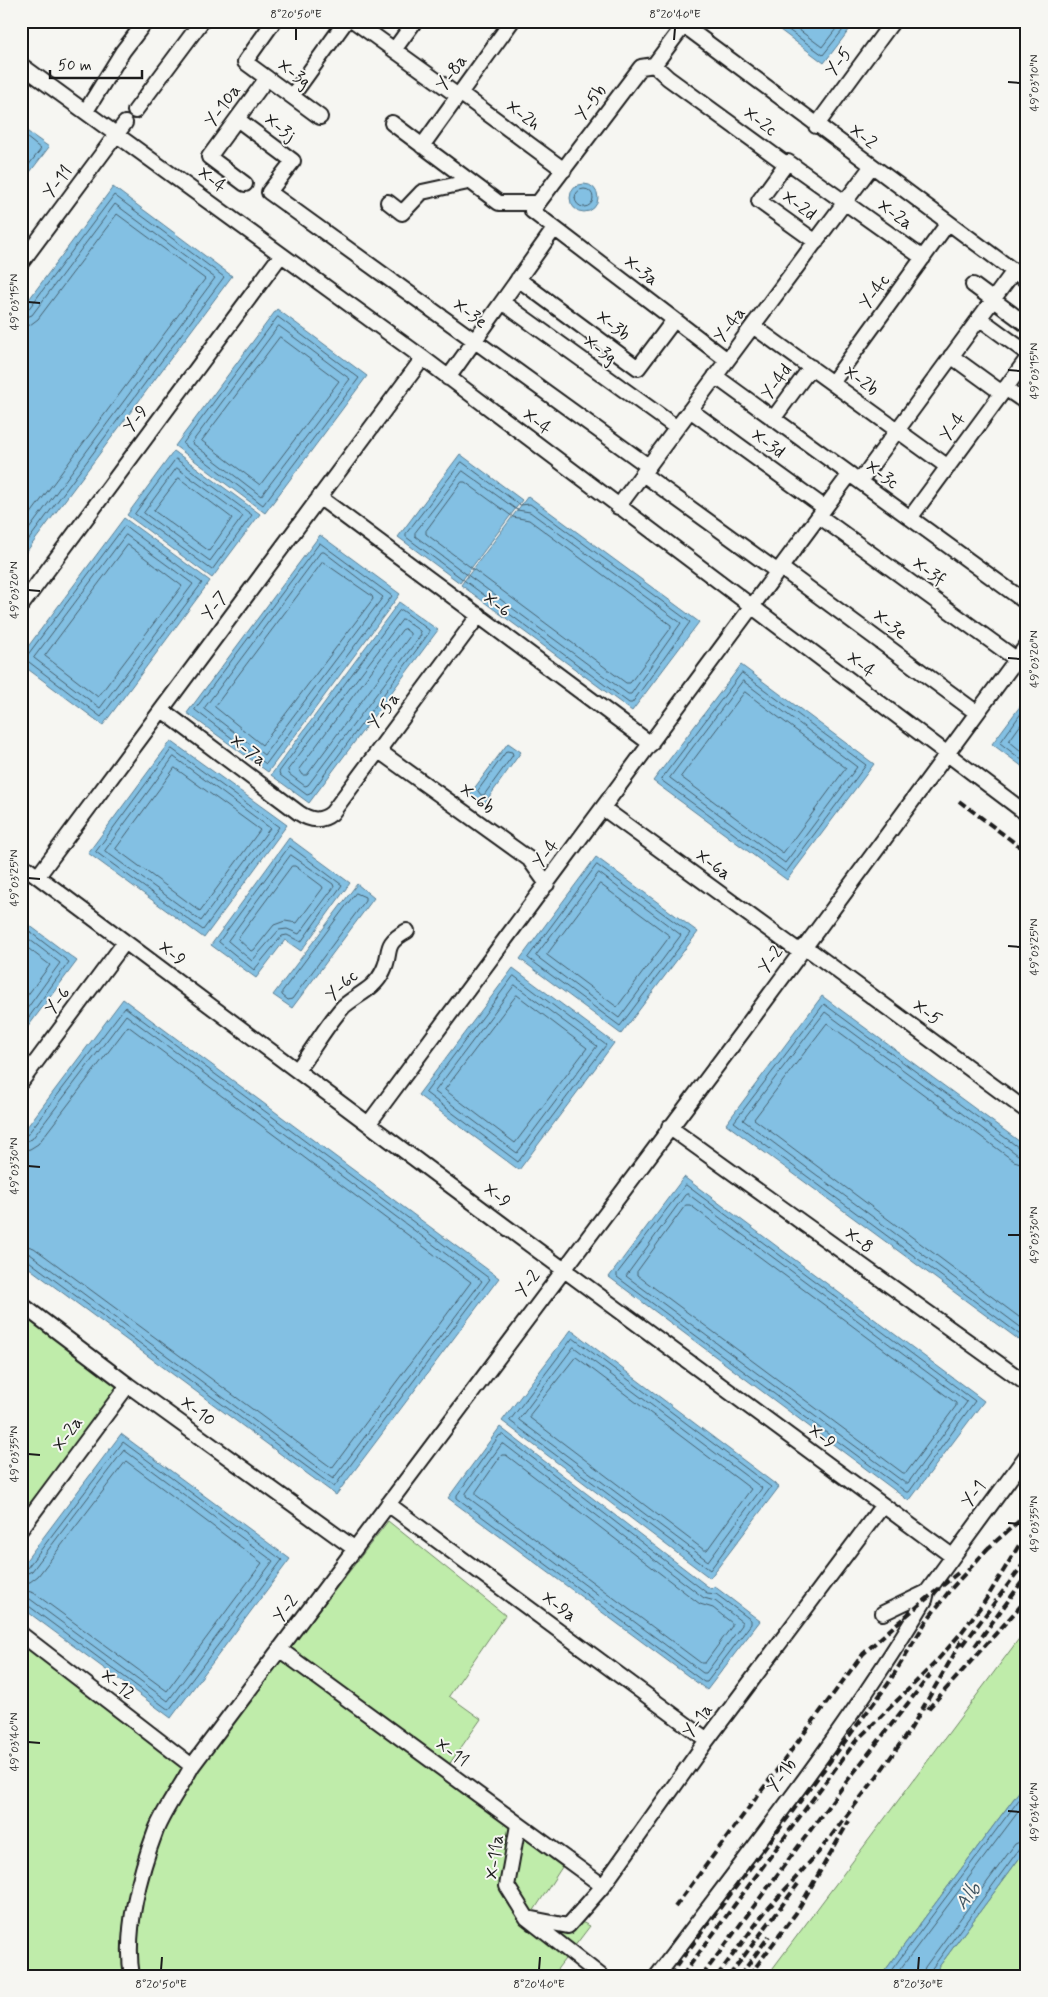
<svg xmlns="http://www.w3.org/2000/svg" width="1048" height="1997" font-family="Mynerve,sans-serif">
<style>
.green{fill:#bfecaa;stroke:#6e8463}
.water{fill:#83c0e3;stroke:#5a7e93}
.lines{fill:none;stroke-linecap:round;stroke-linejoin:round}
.shore{stroke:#455e6c;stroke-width:1}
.street-casing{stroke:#1c1c1c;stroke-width:18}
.street{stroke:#f6f6f2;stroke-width:14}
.rail{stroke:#1c1c1c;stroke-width:4;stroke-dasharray:8 4;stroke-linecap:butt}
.ticks{fill:none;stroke:#1c1c1c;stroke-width:2}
.labels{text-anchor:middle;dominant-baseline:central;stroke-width:4;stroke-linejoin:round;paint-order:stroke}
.street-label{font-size:18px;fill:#1c1c1c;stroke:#f6f6f2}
.water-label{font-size:19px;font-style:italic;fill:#405562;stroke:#f6f6f2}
.neatline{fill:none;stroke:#1c1c1c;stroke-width:2}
.ticks-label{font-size:12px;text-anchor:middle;fill:#1c1c1c}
</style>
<rect width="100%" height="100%" fill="#f6f6f2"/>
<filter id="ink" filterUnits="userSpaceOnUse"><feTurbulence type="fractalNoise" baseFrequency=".02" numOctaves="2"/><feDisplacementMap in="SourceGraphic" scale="10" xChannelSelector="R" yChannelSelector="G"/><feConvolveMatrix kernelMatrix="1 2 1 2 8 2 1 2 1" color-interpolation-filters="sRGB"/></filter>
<g filter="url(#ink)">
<!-- green -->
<path class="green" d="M21 1313 119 1386 21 1522Z
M388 1521 505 1615 449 1696 481 1719 441 1776 562 1867 533 1912 563 1931 579 1921 590 1926 552 1976H24L21 1970V1633L197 1770Z
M1027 1628V1781L881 1976H767Z
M1027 1848V1976H932Z"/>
<!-- water -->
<path class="water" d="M768 21H856L824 63Z
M21 127 49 147 21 184Z
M570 198a14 14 0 1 1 28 0a14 14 0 1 1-28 0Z
M113 187 232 276 21 559V310Z
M277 309 367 376 265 513 175 446Z
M174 451 260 514 212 578 127 515Z
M460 454 522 500 460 583 398 537Z
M528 496 699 622 632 711 461 585Z
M124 518 210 581 103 725 21 664V656Z
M320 535 400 594 268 772 187 713Z
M399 602 438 630 309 803 271 775Z
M741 665 874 764 787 880 653 781Z
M1027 697V770L992 744Z
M171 741 287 825 204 938 88 853Z
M508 743 521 752 484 804 470 794Z
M289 838 350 883 301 951 285 940 256 978 211 945Z
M596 857 698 932 621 1034 520 959Z
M357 884 374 898 292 1008 273 995Z
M21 919 77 961 21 1036Z
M513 968 614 1043 519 1170 418 1095Z
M822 996 1027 1147 1026 1345 726 1124Z
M123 999 499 1278 336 1495 21 1262V1135Z
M684 1177 984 1401 909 1501 609 1277Z
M571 1330 779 1487 710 1578 502 1421Z
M500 1427 711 1589 714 1586 760 1621 707 1690 448 1498Z
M121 1434 290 1559 171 1718 21 1607V1567Z
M1027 1781V1848L932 1976H881Z"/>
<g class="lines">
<!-- shore -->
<path class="shore" d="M776 21 823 55 850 21
M787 21 822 47 842 21
M21 133 41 149 21 175
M575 198a9 9 0 1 1 18 0a9 9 0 1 1-18 0Z
M21 313 27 311 114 195 224 277 21 550
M278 317 359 378 263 505 183 444Z
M21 319 32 315 115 204 215 278 21 540
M279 326 350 379 261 496 192 443Z
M21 327 30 325 38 319 117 214 205 279 21 527
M280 337 339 381 260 485 202 441Z
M176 459 252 515 212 570 135 514Z
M462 462 520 505 530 504 690 622 632 703H629L406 537V534Z
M177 468 243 516 210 561 144 513Z
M463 471 517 510 530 512 681 623 631 694H628L415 536V533Z
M179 478 232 518 209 551 154 511Z
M462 482H465L513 517 529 520 671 625V628L630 683H626L426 534V531Z
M125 526 202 583 101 717 25 659Z
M126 535 193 584 100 708 34 658Z
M320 543 392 596 266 764 195 710Z
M128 545 182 586 98 697 45 656Z
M321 552H324L383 597 264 755 204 709Z
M323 562 372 596 373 599 262 745 215 707Z
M402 610 429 630V633L310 794 307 795 280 775 279 772 399 611Z
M403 619 420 631 421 635 308 785 305 786 289 774 288 770Z
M405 629 410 633V636L307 775H303L299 769 402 630Z
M742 673 866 765 786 872 661 780Z
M743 681 857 767 785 863 670 778Z
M745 692 846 768 783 853 681 777Z
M1027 705 1000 743 1027 764
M1027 716 1009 741 1027 756
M172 749 279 827 203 930 96 852Z
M507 751 512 752 513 755 484 795H481L478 791Z
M174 757 270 828 201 921 105 851Z
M175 768 260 830 200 911 116 849Z
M290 846 342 885 301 942 287 935 282 936 254 970 219 942Z
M291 855 333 884 334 887 299 934 287 929 279 930 252 961 228 941Z
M597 865 690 933 620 1026 528 958Z
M292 866H295L322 886 323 888 297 923 285 921 274 925 254 950 251 951 238 939Z
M599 873 681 935 619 1018 536 956Z
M600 884 670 936 617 1007 547 955Z
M356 893 365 897V901L292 999 288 1000 282 995V992Z
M21 925 69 962 21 1028
M21 933 60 963 21 1017
M21 943 50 965 21 1004
M514 976 606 1045 518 1162 426 1093Z
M515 985 597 1046 517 1153 435 1092Z
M517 995 587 1048 515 1143 445 1090Z
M21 1137 27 1135 125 1007 490 1279 334 1487 26 1259 21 1258
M21 1143 32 1139 126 1015 482 1281 333 1479 30 1254 21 1252
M21 1151 30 1149 38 1144 128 1026 471 1282 332 1468 34 1248 21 1244
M1027 1151 1022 1150 824 1004 734 1122 1027 1340
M1027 1157 1018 1155 825 1012 743 1120 1027 1332
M1027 1165 1014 1161 827 1023 754 1119 1027 1323
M686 1185 975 1401 909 1492H906L617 1277V1274Z
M688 1194 967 1402 908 1483H905L626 1276 685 1195Z
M686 1205H690L956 1403V1406L906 1473H903L637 1275V1272Z
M573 1338 771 1487 710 1570 510 1421Z
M574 1347 762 1488 708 1561 519 1420Z
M576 1357 751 1489 707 1550H704L530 1418V1415Z
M503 1435 707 1593 716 1594 751 1620V1624L707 1682H704L457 1498V1495L499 1436Z
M504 1444 704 1598 715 1601 742 1622V1625L706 1673H703L466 1496V1493L501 1445Z
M502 1455H506L700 1604 713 1608 732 1623V1626L705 1663H701L476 1495V1492Z
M21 1570 27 1568 123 1442 282 1560 169 1710 26 1604 21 1603
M21 1576 32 1571 124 1450 273 1561 168 1701 30 1599 21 1597
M21 1583 30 1582 38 1576 126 1461 262 1563 167 1691 34 1593 21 1589
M887 1976 1027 1789
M895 1976 1027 1800
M922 1976 925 1967 1015 1844 1027 1839
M928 1976 930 1971 1020 1848 1027 1846"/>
<!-- street casing -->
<g class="street-casing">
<path id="street" d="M274 21 245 62 320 117
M354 21 458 96
M678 21 1027 281
M684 25 654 65 641 67 532 211 727 360
M394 50 415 21
M21 65 423 358 1027 814
M654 65 668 78 786 164 788 162 923 258
M460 93 564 170
M292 96 346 21
M86 111 123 51 146 21
M135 111 202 21
M237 119 293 161 269 192 648 466
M392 123 499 203H538
M816 126 893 21
M422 146 512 21
M786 164 759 201 816 242
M245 184 209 157 267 78
M388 202 402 213 422 192 468 182
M21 263 125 123
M518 279 638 368 674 320
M973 285 1027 325
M502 302 677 428
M979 318 1027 353
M753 326 948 467
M951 356 1002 393
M715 376 1027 603
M448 378 554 229
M832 383 948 223
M1005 388 1027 403
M690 410 825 508
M773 419 811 367
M643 474 778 572
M860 481 1014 271
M319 497 651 744
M618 507 871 167
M819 516 1016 659
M910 518 1027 359
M781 568 977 713
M21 606 281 255
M162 710 299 813C311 821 321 822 332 813L479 615
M379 751 529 859 547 884
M603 808 800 952
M21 864 506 1227 952 1556
M38 876 423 358
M804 946 1027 1111
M297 1070C312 1051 327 1024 343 1007 356 995 375 989 383 971 393 952 381 945 407 931
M21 1082 125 942
M369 1123 850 474
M669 1127 1027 1384
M21 1304 128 1385 355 1549
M388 1504 707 1740
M21 1529 128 1385
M883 1613 927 1592 1027 1455
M21 1634 192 1766
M279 1649 603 1886
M518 1825 507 1886 527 1918 601 1976
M527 1918 568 1926 603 1886 707 1740 883 1505
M132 1976C124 1931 140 1872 156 1830 165 1808 181 1787 192 1766L743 1031 1027 645
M657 1976C749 1853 846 1732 925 1600L927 1592"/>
</g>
<!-- street -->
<use href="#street" class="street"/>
<!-- rail -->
<path class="rail" d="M959 801 1027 852
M986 1550 1027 1514
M963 1645 1027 1559
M975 1646 1027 1575
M928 1709 1027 1599
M675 1907 863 1654 894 1626 959 1572
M669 1976 888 1684 927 1620 950 1590 990 1546
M682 1976 855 1742 935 1663 961 1633 985 1601 1027 1532
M702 1976 844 1785 930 1675
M717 1976 765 1912 818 1853 875 1779 910 1730 964 1637
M729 1976 798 1884
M740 1976 769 1936
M749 1976 796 1913 849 1821"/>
</g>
</g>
<!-- ticks -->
<path class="ticks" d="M296 40V28M674 40 675 28M1008 82 1020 83M28 302 40 303M1008 370 1020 371M28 590 40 591M1008 658 1020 659M28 878 40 879M1008 946 1020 947M28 1166 40 1167M1008 1235H1020M28 1454 40 1455M1008 1523 1020 1524M28 1742 40 1743M1008 1811 1020 1812M161 1970 162 1957M539 1970 540 1957M918 1970 919 1957"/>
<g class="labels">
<!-- street labels -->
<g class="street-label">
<text transform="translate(839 62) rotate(-53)">Y-5</text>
<text transform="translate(452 73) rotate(-54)">Y-8a</text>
<text transform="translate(294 74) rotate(36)">X-3g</text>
<text transform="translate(591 103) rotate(-53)">Y-5b</text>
<text transform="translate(223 106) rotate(-54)">Y-10a</text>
<text transform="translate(523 116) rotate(37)">X-2h</text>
<text transform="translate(760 122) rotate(36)">X-2c</text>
<text transform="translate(280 128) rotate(37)">X-3j</text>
<text transform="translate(863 137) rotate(37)">X-2</text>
<text transform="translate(212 180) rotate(37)">X-4</text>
<text transform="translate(58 182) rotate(-53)">Y-11</text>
<text transform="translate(799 206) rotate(36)">X-2d</text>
<text transform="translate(895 215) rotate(35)">X-2a</text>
<text transform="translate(641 271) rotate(37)">X-3a</text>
<text transform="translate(875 292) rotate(-54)">Y-4c</text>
<text transform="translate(470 314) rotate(36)">X-3e</text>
<text transform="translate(730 325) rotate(-53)">Y-4a</text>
<text transform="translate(613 326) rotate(37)">X-3b</text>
<text transform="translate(600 350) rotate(36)">X-3g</text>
<text transform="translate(861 381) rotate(36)">X-2b</text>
<text transform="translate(777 382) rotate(-54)">Y-4d</text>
<text transform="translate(136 419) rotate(-53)">Y-9</text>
<text transform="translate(537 422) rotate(37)">X-4</text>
<text transform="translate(953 427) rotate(-54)">Y-4</text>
<text transform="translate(768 444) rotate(36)">X-3d</text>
<text transform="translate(882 475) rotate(36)">X-3c</text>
<text transform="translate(929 572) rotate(36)">X-3f</text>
<text transform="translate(497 605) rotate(37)">X-6</text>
<text transform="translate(215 606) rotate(-53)">Y-7</text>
<text transform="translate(890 625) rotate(37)">X-3e</text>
<text transform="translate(861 665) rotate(37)">X-4</text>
<text transform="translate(384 711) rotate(-53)">Y-5a</text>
<text transform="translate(248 751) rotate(37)">X-7a</text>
<text transform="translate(477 799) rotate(36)">X-6b</text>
<text transform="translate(546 854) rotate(-53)">Y-4</text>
<text transform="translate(713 865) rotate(36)">X-6a</text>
<text transform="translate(172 954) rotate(37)">X-9</text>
<text transform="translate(771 960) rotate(-54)">Y-2</text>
<text transform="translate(342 986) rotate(-43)">Y-6c</text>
<text transform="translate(58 1001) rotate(-53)">Y-6</text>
<text transform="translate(927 1013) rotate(37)">X-5</text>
<text transform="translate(497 1196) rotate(37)">X-9</text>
<text transform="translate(859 1241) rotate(36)">X-8</text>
<text transform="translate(528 1284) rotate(-53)">Y-2</text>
<text transform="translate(198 1412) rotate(36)">X-10</text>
<text transform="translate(68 1434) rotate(-54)">X-2a</text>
<text transform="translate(822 1437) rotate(36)">X-9</text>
<text transform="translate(974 1494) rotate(-54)">Y-1</text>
<text transform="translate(559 1607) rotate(36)">X-9a</text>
<text transform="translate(286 1609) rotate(-53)">Y-2</text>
<text transform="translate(118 1685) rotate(38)">X-12</text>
<text transform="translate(698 1721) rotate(-54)">Y-1a</text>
<text transform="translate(452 1753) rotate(36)">X-11</text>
<text transform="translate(782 1776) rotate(-54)">Y-1b</text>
<text transform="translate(495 1857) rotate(-82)">X-11a</text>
</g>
<!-- water labels -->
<g class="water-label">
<text transform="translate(968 1896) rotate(-53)">Alb</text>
</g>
</g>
<!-- margin -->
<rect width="1048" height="1997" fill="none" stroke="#f6f6f2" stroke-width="55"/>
<!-- scale -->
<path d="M50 70v8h92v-8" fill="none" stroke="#1c1c1c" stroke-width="2.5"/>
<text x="58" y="70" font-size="15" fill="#1c1c1c" stroke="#f6f6f2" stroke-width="4" paint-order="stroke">50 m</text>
<rect x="28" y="28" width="992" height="1942" class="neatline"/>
<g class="ticks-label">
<text x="296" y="18">8°20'50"E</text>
<text x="675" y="18">8°20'40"E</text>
<text transform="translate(1034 83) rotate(-90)" y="4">49°03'10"N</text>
<text transform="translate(14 302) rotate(-90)" y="4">49°03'15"N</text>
<text transform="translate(1034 371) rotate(-90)" y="4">49°03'15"N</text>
<text transform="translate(14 590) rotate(-90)" y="4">49°03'20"N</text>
<text transform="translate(1034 659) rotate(-90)" y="4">49°03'20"N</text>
<text transform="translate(14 878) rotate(-90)" y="4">49°03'25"N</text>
<text transform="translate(1034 947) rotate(-90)" y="4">49°03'25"N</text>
<text transform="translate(14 1166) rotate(-90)" y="4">49°03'30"N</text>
<text transform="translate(1034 1235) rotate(-90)" y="4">49°03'30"N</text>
<text transform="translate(14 1454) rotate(-90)" y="4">49°03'35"N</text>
<text transform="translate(1034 1524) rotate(-90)" y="4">49°03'35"N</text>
<text transform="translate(14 1742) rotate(-90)" y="4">49°03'40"N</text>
<text transform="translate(1034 1812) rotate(-90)" y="4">49°03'40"N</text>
<text x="161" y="1988">8°20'50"E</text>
<text x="539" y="1988">8°20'40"E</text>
<text x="918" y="1988">8°20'30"E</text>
</g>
</svg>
